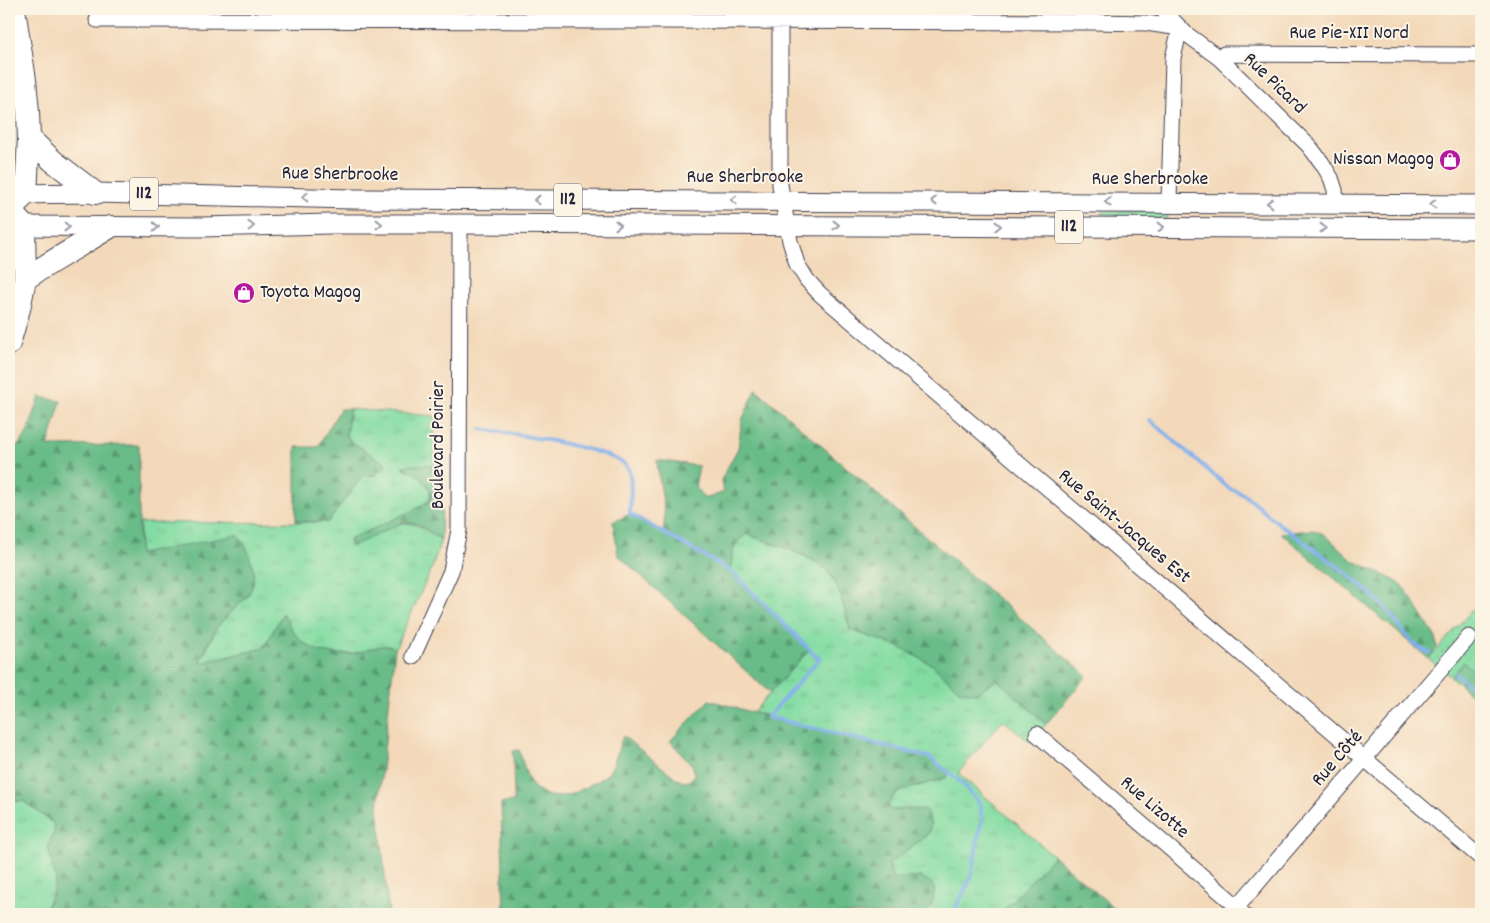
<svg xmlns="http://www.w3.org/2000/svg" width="1490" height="923" font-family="Dekko,sans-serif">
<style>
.grass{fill:url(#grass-tufts);stroke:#527f6e}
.forest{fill:url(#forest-firs);stroke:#466f62}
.park{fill:url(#park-dots);stroke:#527f6e}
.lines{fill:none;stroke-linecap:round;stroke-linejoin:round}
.stream{stroke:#80afea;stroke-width:4}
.minor-casing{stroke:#413d4e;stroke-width:17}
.major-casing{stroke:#413d4e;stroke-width:21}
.highway-casing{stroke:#413d4e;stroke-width:24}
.minor{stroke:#fff;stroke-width:15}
.major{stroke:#fff;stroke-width:19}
.highway{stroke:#fff;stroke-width:22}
.oneway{stroke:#9c9ca7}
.labels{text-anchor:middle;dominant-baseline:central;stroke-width:4;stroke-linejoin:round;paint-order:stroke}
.shield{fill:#fcf5e5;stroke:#63616e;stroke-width:1}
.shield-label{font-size:19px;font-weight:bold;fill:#22223b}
.street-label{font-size:20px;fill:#22223b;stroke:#fcf5e5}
.poi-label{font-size:20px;fill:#22223b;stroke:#fcf5e5;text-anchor:end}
</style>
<defs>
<pattern id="grass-tufts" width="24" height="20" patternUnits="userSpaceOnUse" patternTransform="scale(1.25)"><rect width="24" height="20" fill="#82dca2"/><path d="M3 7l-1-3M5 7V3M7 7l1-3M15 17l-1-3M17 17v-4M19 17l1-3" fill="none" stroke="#70bc8c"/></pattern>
<pattern id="forest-firs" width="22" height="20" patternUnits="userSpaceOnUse" patternTransform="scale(1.25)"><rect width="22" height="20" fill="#69bc88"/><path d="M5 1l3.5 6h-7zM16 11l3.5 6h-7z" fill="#569870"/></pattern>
<pattern id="park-dots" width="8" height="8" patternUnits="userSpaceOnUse" patternTransform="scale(1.25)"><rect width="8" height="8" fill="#82dca2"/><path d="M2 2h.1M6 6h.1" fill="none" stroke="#70bc8c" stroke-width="1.8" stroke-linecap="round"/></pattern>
</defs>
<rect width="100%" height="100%" fill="#fcf5e5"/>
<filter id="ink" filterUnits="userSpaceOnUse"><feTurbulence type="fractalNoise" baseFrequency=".02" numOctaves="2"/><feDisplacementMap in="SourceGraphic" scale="10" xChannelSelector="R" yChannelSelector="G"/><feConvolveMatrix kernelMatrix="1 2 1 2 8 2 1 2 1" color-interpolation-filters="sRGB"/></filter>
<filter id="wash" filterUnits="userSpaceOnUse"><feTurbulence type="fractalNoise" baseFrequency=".0096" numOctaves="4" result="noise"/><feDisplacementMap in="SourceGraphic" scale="20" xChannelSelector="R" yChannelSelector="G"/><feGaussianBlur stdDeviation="1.12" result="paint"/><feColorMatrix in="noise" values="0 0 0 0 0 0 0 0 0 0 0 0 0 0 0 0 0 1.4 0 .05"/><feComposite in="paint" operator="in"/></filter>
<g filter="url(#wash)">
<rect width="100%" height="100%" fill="#f3d9ba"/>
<!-- grass -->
<path class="grass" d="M1103 210H1168L1167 219 1103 218Z
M350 409 435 416 434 465 403 466C416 474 433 482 430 499L394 526C413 518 425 529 441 540L432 568 395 649 392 646C379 644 368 651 355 653 333 657 309 652 295 634 290 628 287 620 283 614L264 648 200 663 218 625 248 596 254 580 139 555 140 523 328 522 363 475H376L386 464 351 442 346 435Z
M747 534C770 544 811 554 828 572 840 585 845 613 850 630L897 646 931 664 960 691 976 693 997 679 1046 724 1030 742 1003 720 958 773 1054 856 1000 914H927L934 893 922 877 892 879 889 863 927 835 931 830 909 809 893 810 887 807 894 795 904 790 946 778 948 772 929 757 753 712 808 650 731 571C732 553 731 545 747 534Z
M9 801H23L53 823 55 830 48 847 56 878 53 892 43 914H9Z"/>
<!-- forest -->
<path class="forest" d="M756 389 1087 676 1046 724 997 679 976 693 960 691 931 664 897 646 850 630C845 613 840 585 828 572 811 554 770 543 747 534 731 545 732 553 731 571L809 650 770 693 618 555 613 522 630 514 663 533C668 511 658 483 657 460L699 466 695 487 705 499 724 492 721 480 738 448 742 420Z
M40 397 61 401 48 446 139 445V554L237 535C247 544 247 549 251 561 262 596 236 602 219 625 211 635 205 651 200 663L264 648 283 613C287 620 290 628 295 634 309 652 333 657 355 653 368 651 379 644 392 646L395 649 378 807 389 914H43L53 892 56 879 48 847 55 830 53 823 24 801H9V449C27 448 34 411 40 397Z
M340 409H350L346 435 352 442 386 464 376 475H363L328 522 296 521V447H318Z
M409 465H434L443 467 441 540 418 524 403 522 351 547 349 540 424 505 430 500C433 482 416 474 402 467Z
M1312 530 1324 534 1352 560 1398 582 1408 593 1436 638 1437 647 1429 659 1281 533Z
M1464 662 1481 676V703L1451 677Z
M709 700 768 717 929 757 948 772 946 778 904 790 894 795 888 807 893 810 925 809C930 817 933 827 927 835L889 864 892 879C905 878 938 872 934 895 933 901 930 908 927 914H504L501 803 514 802 513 751 519 750C522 759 524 768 527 776 539 803 565 800 586 787 593 783 604 778 609 772 615 763 619 746 623 736L677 779 683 782 690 781 694 774 693 766 670 741Z
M1054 856 1121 914H1000Z"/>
<!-- park -->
<path class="park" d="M1481 600V676L1464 662 1451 677 1429 659Z"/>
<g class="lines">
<!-- stream -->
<path class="stream" d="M1150 420 1230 489C1246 492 1260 509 1273 519 1310 548 1352 573 1384 607 1399 622 1408 646 1430 653
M481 429C507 433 615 448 628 468 633 476 630 503 630 514L731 571 819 659 768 717 929 757 963 784 980 804 982 818 971 878 952 914
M1456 674 1481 695"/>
</g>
</g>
<g filter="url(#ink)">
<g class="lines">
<!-- minor casing -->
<g class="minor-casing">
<path id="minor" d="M780 9V185L790 241 797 264 807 280 820 294 1481 858
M1162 9 1185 33 1219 58 1309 146 1322 163 1331 178 1335 190 1336 203
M97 20 1094 22 1146 23 1180 28
M1219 58 1224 54H1230L1481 55
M1169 202 1173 58 1180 28
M413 656 451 571 459 530 460 224
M1037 734 1231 901 1243 914
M1237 907 1469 637"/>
</g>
<!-- major casing -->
<g class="major-casing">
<path id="major" d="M9 194 95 193 353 199 1481 205
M10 226 202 227 331 224H460L1481 229"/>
</g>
<!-- highway casing -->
<g class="highway-casing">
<path id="highway" d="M29 138 53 161 95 193
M9 210 26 194 29 138 28 112 25 80 14 9
M9 210 24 226 25 279 19 309 9 344
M25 279C53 260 81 245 110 227"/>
</g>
<!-- minor -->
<use href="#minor" class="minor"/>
<!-- major -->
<use href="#major" class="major"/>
<!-- highway -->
<use href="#highway" class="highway"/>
</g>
<!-- one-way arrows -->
<defs><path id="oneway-chevron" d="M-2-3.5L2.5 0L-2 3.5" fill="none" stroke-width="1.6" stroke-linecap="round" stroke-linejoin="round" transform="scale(1.25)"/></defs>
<g class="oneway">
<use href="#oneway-chevron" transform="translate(305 197) rotate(-178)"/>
<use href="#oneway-chevron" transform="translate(537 200) rotate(-180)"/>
<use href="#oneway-chevron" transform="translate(734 200) rotate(-180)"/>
<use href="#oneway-chevron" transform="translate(934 201) rotate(-180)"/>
<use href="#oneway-chevron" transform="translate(1108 202) rotate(-180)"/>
<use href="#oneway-chevron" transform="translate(1270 203) rotate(-180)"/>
<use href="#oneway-chevron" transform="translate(1433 204) rotate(-180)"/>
<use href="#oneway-chevron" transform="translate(379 224)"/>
<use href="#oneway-chevron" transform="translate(618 225)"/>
<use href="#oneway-chevron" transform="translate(836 225)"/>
<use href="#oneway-chevron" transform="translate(251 226) rotate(-1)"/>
<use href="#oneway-chevron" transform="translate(998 226)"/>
<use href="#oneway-chevron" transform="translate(67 227) rotate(1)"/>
<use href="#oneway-chevron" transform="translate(156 227)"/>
<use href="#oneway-chevron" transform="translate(1161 227)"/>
<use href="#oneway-chevron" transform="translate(1323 228)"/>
</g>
</g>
<!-- icons -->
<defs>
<g id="shop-disc" transform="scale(1.125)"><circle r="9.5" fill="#b5179e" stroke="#fcf5e5"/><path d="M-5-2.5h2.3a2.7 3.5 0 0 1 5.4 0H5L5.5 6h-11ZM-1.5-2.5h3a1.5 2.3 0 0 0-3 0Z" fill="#fff"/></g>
</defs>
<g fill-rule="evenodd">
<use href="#shop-disc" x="1450" y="160"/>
<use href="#shop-disc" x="244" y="293"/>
</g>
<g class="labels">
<!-- shield labels -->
<g class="shield">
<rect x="130" y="177.5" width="28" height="33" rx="4"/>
<rect x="554" y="183.5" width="28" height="33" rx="4"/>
<rect x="1055" y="210.5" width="28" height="33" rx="4"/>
</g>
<g class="shield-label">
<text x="144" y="194">112</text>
<text x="568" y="200">112</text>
<text x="1069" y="227">112</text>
</g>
<!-- street labels -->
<g class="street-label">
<text x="1349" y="34">Rue Pie-XII Nord</text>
<text transform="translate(1274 84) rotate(44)">Rue Picard</text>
<text transform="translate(340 175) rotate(1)">Rue Sherbrooke</text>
<text x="745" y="178">Rue Sherbrooke</text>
<text x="1150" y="180">Rue Sherbrooke</text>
<text transform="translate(439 445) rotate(-90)">Boulevard Poirier</text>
<text transform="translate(1124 527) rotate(40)">Rue Saint-Jacques Est</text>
<text transform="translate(1338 759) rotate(-49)">Rue Côté</text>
<text transform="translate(1154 808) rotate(41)">Rue Lizotte</text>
</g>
<!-- poi labels -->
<g class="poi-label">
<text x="1434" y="160">Nissan Magog</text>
<text x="260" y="293" text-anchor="start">Toyota Magog</text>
</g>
</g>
<!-- margin -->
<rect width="1490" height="923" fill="none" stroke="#fcf5e5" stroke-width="30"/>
</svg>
